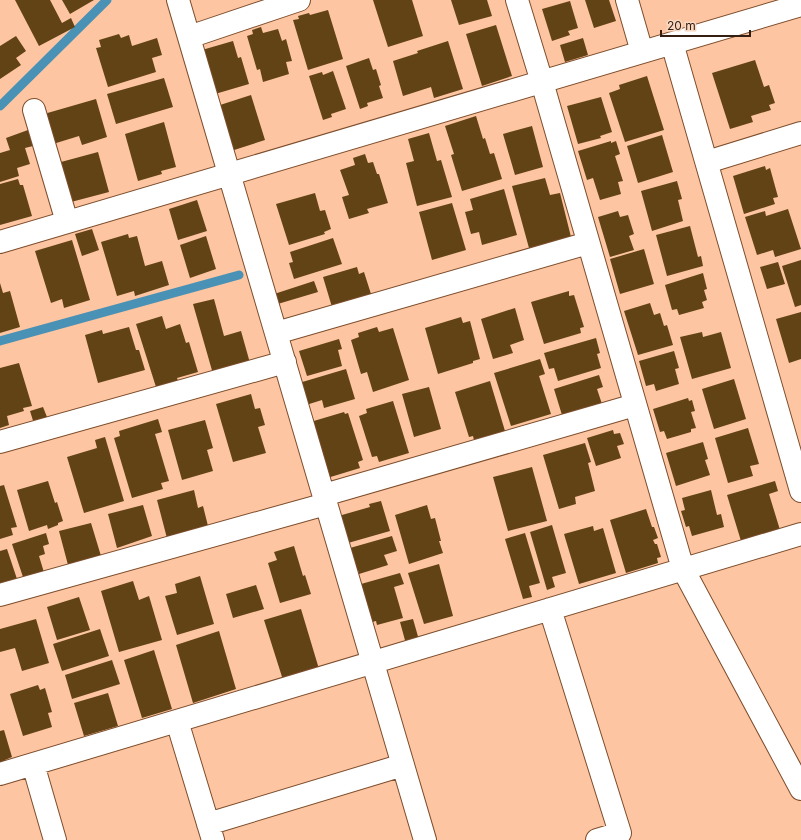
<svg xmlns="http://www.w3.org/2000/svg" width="801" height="840" font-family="Inter,sans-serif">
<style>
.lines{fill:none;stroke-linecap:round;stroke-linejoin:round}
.stream{stroke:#4a91b6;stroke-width:9}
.building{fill:#614316}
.minor-casing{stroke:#7d4d2c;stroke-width:24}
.minor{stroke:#fff;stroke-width:22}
</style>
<rect width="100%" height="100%" fill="#fdc5a1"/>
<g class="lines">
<!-- stream -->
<path class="stream" d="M0 106 107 0
M0 341 239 275"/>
</g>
<!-- building -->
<path class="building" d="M15 0H50L62 23 71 18 75 27 39 46Z
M62 0H94L70 14Z
M373 0H412L423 36 388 47Z
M451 0H487L492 16 459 25Z
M585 0H609L616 21 594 28Z
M570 1 578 28 568 31 570 35 552 41 542 9Z
M328 10 343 59 308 70 293 20 299 19 298 16 309 13 310 15Z
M496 25 512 76 482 86 466 34Z
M261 27 263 33 278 29 282 41 286 39 292 61 286 62 289 74 263 82 260 69 257 70 247 36 253 34 252 30Z
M119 34 121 38 129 35 132 46 157 38 162 55 152 58 156 72 108 87 96 48 101 47 99 40Z
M16 36 26 51 16 58 21 65 0 79V46Z
M583 38 588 55 565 62 560 45Z
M233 41 238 58 241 57 249 84 215 94 202 50Z
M448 41 463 89 434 98 431 87 403 96 393 61 418 53 417 51Z
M369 58 373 70 376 69 381 85 379 86 383 98 367 103 368 106 360 109 346 66Z
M755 60 764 87 769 85 775 103 769 105 771 110 751 116 753 122 730 129 712 73Z
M333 71 346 109 331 114 332 117 323 120 309 76 322 72 323 75Z
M647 76 664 130 625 142 609 93 620 89 619 85Z
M164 78 173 107 116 124 107 94Z
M251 95 265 140 231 151 217 106Z
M601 97 612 132 600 136 601 138 578 144 567 106Z
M96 99 107 137 82 145 79 136 53 144 44 114Z
M476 116 483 139 485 138 490 154 494 153 502 179 462 191 451 155 454 154 445 126Z
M164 122 176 167 161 171 162 174 138 181 125 134Z
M532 126 543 167 515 175 503 134Z
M28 130 33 146 25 148 30 164 17 168 19 176 0 182V153L10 150 6 138Z
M429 133 437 161 441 160 452 197 417 206 406 163 414 161 408 139Z
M662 135 673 172 638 183 627 146Z
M611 141V143L616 141 620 154 615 156 623 181 618 182 621 194 600 200 593 178 587 180 578 151Z
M98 152 109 192 71 202 61 162Z
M365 154 368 163 373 162 377 174H379L388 203 367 209 369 213 349 219 342 197 349 195 340 170 355 165 353 158Z
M765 166 766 170 770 168 778 197 773 198 775 204 744 214 733 176Z
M545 178 550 195 560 193 571 237 529 248 512 186Z
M18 179 20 185H23L32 216 0 225V184Z
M677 181 682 199 678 200 683 221 652 231 641 191Z
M504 189 517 235 482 245 479 232 471 234 465 212 473 210 470 199Z
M315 193 320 211 325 210 331 229 324 232 325 234 289 245 276 204Z
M197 200 207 231 178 240 169 209Z
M452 203 466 250 432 260 419 212Z
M788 209 801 249 775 257 773 250 757 255 745 217 765 211 766 216Z
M618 211 620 217 628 215 634 234 629 236 634 250 610 257 598 217Z
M690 226 698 257 701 256 703 266 667 276 656 235Z
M92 229 99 250 82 256 75 234Z
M128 234 129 238 137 236 145 266 162 261 169 285 135 296 134 291 117 296 101 242Z
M206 236 216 269 190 278 180 245Z
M333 238 342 264 294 279 289 263 293 262 290 252Z
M72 240 90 300 64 308 62 299 51 303 35 251Z
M644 249 654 284 620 294 610 259Z
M801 260V305L795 307 782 266Z
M778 262 785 284 767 289 760 267Z
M357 267 359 274 364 272 371 294 332 307 323 277Z
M703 273 707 289 704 290 707 300 702 302 704 308 679 315 677 309 672 310 665 285Z
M314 281 318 292 271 306 268 296Z
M0 283 3 293 10 291 20 327 0 333Z
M569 291V296L574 295 584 327 580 328 581 333 544 344 531 302Z
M214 299 224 336 241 331 250 363 213 374 193 304Z
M650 303 654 315 660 313 664 326 667 325 673 345 638 355 624 311Z
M515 308 524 340 510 345 513 353 493 359 481 319Z
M801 312V359L789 363 776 319Z
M162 316 166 329 180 324 186 343 189 342 198 372 177 378 178 381 156 387 136 324Z
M461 317 463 323 470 321 480 359 473 361V363L438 374 425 328Z
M129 327 136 350H139L145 370 98 383 85 335 102 330 103 334Z
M377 327 379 332 393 328 409 380 373 392 367 372 361 374 351 340 359 337 358 333Z
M702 332 703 337 721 332 731 368 692 379 680 337Z
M596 338 600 353 597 354 601 368 558 381 554 368 549 369 544 353Z
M339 339 342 349 338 350 342 366 307 376 299 351Z
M674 351 679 368 675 369 679 384 656 391 654 384 646 386 639 361Z
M540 359 545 374 539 376 551 414 511 426 494 373Z
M19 363 32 406 23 408 24 411 7 416 9 425 0 428V368Z
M346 369 355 399 324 408 322 400 306 405 299 383Z
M599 375 603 387 597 389 603 407 562 415 554 389Z
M734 379 746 419 714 429 702 389Z
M490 381 505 431 474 440 473 436 469 437 455 392Z
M429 387 441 429 414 437 402 394Z
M251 394 255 409 260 408 265 425 258 427 266 453 233 462 216 404Z
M688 398 689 401 692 400 695 411 691 412 696 428 691 429V432L667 439 664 431 660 432 653 409Z
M393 401 409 453 379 462 377 456 372 457 359 416 367 413 366 409Z
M43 407 49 422 35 427 30 411Z
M344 412 345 414 348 413 363 460 358 462 360 468 324 479 307 423Z
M158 419 162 432 155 434 169 481 161 483 163 489 132 498 114 438 120 436 119 431Z
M205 420 213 448 207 450 213 471 182 480 168 430Z
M748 428 759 464 750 466 753 476 728 483 715 438Z
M613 430 614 434 620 433 624 444 617 446 621 458 596 466 587 438Z
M105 437 124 501 84 513 67 457 97 448 95 440Z
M703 442 708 459 705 460 710 475 676 486 666 453Z
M585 443 591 462 588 463 595 491 575 497 576 504 559 509 543 455Z
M532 467 547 521 508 531 493 477Z
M48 481 55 503 57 502 63 521 58 523V525L48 529 47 525 29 531 17 490Z
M775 481 778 491 769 494 780 530 741 541 727 495Z
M4 485 17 527 11 528 13 535 0 539V486Z
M194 490 198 508 203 506 208 526 168 542 157 500Z
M711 490 717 515 721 514 724 527 692 536 689 526 686 527 681 511 685 510 682 498Z
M381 501 390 531 341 545 335 517 370 507 369 504Z
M143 505 152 536 117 548 108 514Z
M427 505 431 519 435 518 441 541H439L443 553 409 564 395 515Z
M646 509 652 527H654L658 538 653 540 655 544H657L661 557 657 558 658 563 626 573 610 520Z
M91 523 101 556 68 565 59 531Z
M552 525 566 573 552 577 555 587 547 590 530 532Z
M593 526 594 531 603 528 616 573 579 584 564 534Z
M46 533 49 544 43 546 45 554 39 556 46 579 25 583 12 544Z
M525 533 540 583 529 586 532 597 523 599 505 539Z
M392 536 397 551 384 555 388 565 359 574 358 570 349 573 343 550Z
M294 546 303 576 305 575 311 594 280 603 268 563 277 560 274 552Z
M7 549 19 585 0 591V551Z
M439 564 453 616 424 624 408 573Z
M400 573 404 584 394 587 403 618 377 625 376 621 365 624 354 586Z
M200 576 214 624 177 635 165 596 177 593 175 584Z
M133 581 139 600 149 596 162 640 119 652 101 591Z
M256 585 264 609 233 618 226 594Z
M79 597 90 630 57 640 47 607Z
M301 609 319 669 283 680 264 620Z
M36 619 49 663 22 671 15 648 0 652V629Z
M413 619 419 640 406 644 400 622Z
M100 629 109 656 62 671 53 644Z
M219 631 236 689 193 703 176 645Z
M154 650 172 709 142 718 124 660Z
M112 660 120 684 72 699 65 675Z
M38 685 40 690 45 688 52 712 48 713 52 727 23 736 10 694Z
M108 693 118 726 84 736 74 703Z
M4 730 12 757 5 760V762L0 764V731Z"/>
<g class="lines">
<!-- minor casing -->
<g class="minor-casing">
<path id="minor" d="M178 0 425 840
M517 0 542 82 683 569 801 789
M627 0 642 52
M189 37 299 0
M672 43 801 491
M34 110 67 222
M707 162 801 133
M0 242 801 5
M276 333 588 243
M0 442 285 362
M324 495 635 405
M0 595 326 504
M550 609 620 833 597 840
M177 721 213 840
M33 764 55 840
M0 774 801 534
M208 824 403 765"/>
</g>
<!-- minor -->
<use href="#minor" class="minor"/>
</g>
<!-- scale -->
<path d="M661 30v6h89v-6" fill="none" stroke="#331e11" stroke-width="2"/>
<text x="667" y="30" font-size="12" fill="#331e11" stroke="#fad8c2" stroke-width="3" paint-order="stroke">20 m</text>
</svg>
